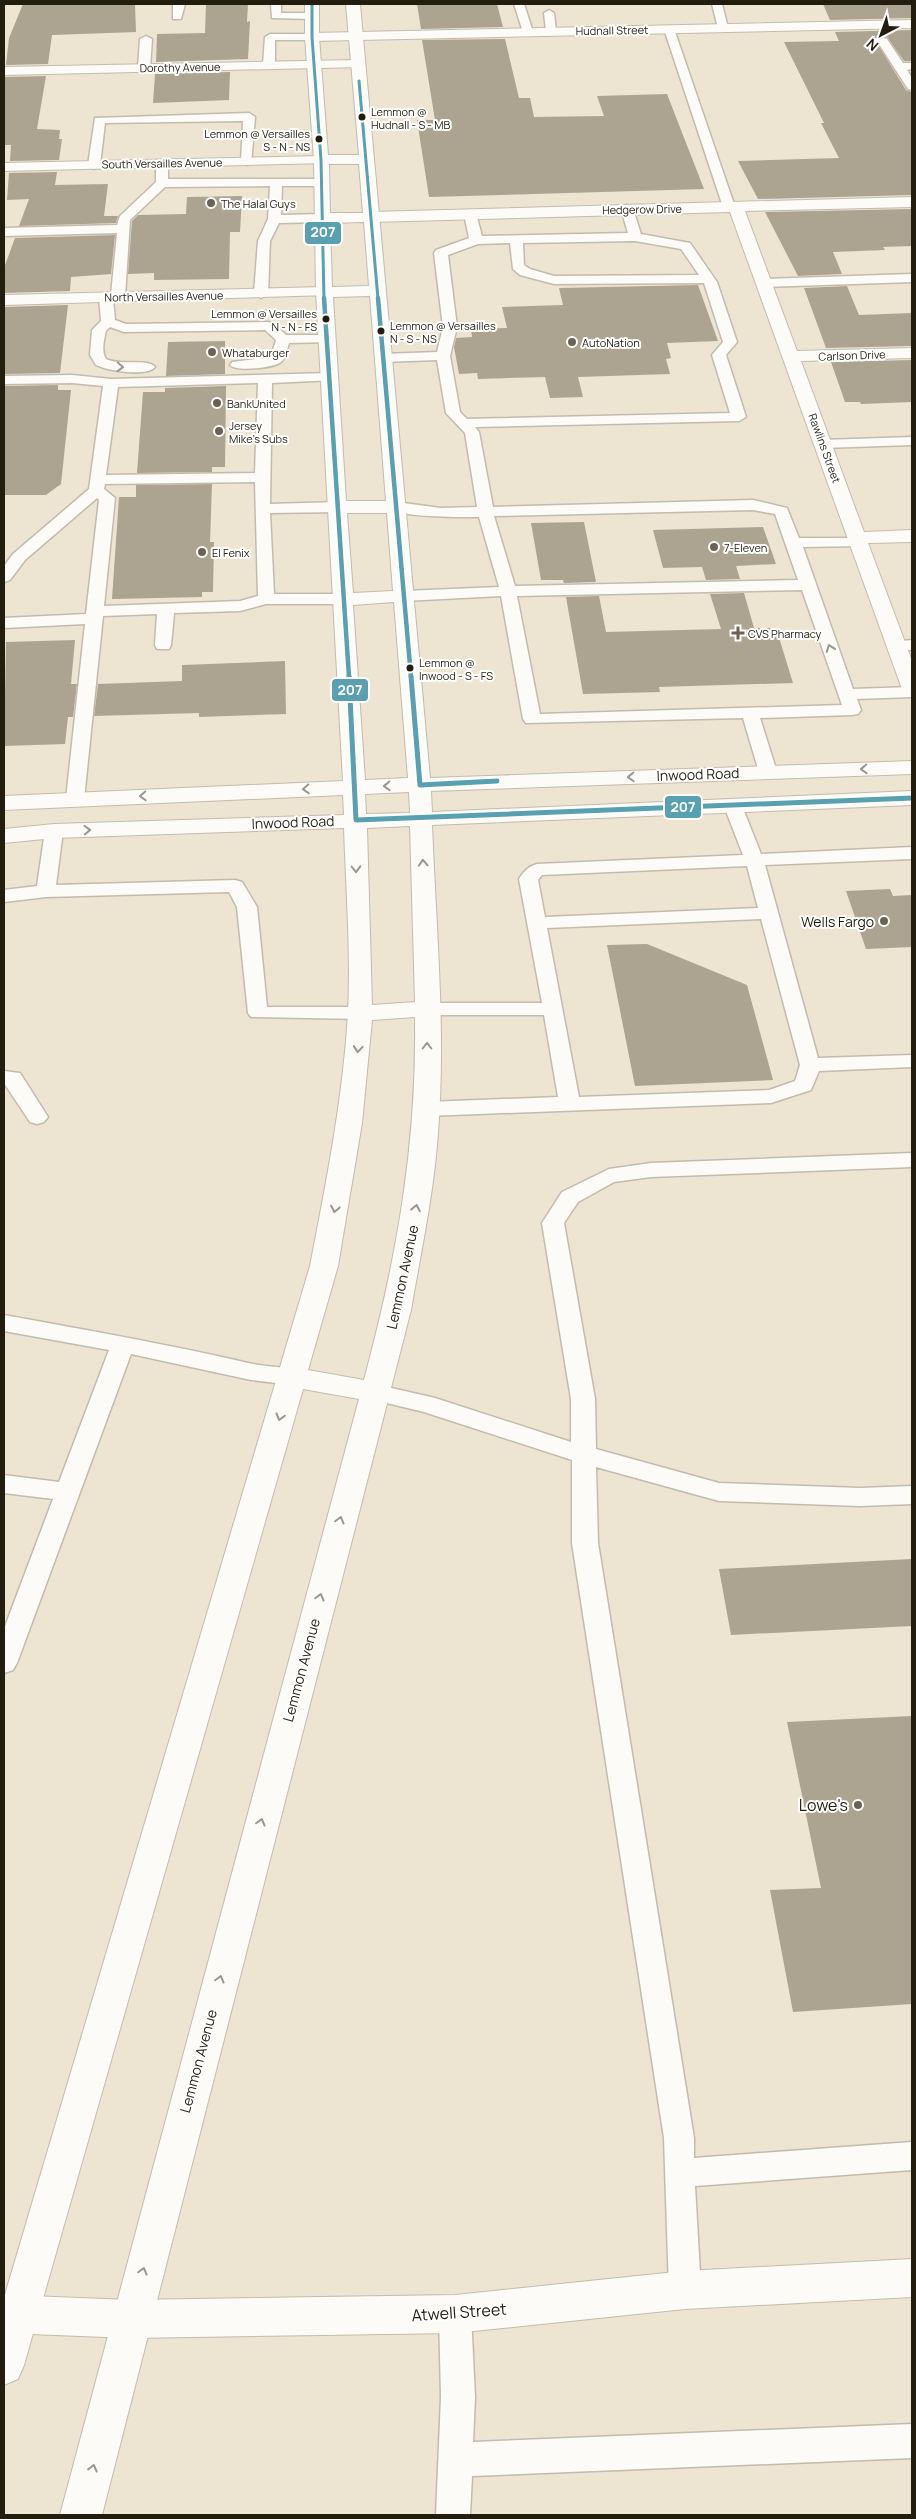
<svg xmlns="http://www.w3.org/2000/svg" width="916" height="2519" font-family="Manrope,sans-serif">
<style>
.building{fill:#aca390}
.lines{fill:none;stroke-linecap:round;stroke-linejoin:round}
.service-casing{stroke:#c3bbad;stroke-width:3}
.minor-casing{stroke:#c3bbad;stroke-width:2}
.tertiary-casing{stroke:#c3bbad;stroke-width:2}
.secondary-casing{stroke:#c3bbad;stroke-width:2}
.service{fill:#fcfbf8;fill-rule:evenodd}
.minor{fill:#fcfbf8;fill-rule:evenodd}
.tertiary{fill:#fcfbf8;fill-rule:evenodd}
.secondary{fill:#fcfbf8;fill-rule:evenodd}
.bus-1-far2-casing{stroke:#fff;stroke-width:5}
.bus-1-far1-casing{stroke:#fff;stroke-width:7}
.bus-1-casing{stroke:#fff;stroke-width:8}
.bus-1-far2{stroke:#59a0b1;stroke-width:3}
.bus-1-far1{stroke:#59a0b1;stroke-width:4.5}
.bus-1{stroke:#59a0b1;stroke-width:5}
.oneway{stroke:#9a9790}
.bus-dot{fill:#231d10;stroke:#fff;stroke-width:2}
.poi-dot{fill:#6a6354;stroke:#fff;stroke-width:2}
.labels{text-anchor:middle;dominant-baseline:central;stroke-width:4;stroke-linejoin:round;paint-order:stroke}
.far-street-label{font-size:11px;fill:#231d10;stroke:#fff}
.far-bus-label{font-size:11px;fill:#231d10;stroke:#fff;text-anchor:start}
.far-poi-label{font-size:11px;fill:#231d10;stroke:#fff;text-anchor:start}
.street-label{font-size:14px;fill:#231d10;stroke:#fff}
.poi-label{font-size:14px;fill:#231d10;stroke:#fff;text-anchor:end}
.near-poi-label{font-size:16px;fill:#231d10;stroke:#fff;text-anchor:end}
.near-street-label{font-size:16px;fill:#231d10;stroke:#fff}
.line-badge{stroke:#fff;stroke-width:2}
.badge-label{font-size:14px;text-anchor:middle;font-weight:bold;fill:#fff}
</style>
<rect width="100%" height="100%" fill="#ede4d2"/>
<!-- building -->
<path class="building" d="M23 4H135L136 32 52 35 48 64 6 65 9 38Z
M206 4H248L247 22 250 21 248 59 156 62 157 34 205 33Z
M417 4H497L503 27 421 29Z
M823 4H912V18L830 20Z
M912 30V61H904L887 37 882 36 875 40 906 90 912 92V195L758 199 738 161 839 158 821 123H824L784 42 839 41 835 32Z
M505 39 519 98H530L534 117 604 116 597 96 667 94 704 189 429 197 417 120H435L422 40Z
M230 72 229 100 153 103 155 74Z
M46 76 37 129 60 130 59 139H62L59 160 10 161 11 145H4L5 77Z
M57 172 55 185 108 184 104 216H118L116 223 19 226 29 199 7 200 9 173Z
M242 196 240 232H230L229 279 154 280V273L128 274 132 221 138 215 186 214 187 197Z
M912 209V246L883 247 885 250 833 252 842 274 798 276 765 212Z
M115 235 111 274 71 277 70 291 4 293V268L15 238Z
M698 285 718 341 667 343 671 358 666 359 670 374 578 377 583 397 550 398 545 377 478 379 477 373 459 374 454 347 456 338 472 337 471 329 507 328 502 307 563 305 559 288Z
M847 286 859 315 912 313V346L826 348 804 288Z
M68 305 60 373 4 374V307Z
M225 341V374L166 376 168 342Z
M912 360V402L861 404 860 402H845L831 362Z
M58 385V390H71L61 484 46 495H4V386Z
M226 386 225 467H212V472L137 473 143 392H165V388Z
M212 484 210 542H214L213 592H202V597L112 599 119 497H136V485Z
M584 522 596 582 564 583 563 580H541L531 523Z
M763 527 776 564 736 566 740 579 706 580 702 567 663 568 653 530Z
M744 593 754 628H776L793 683 659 687 660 692 583 694 566 597 599 596 606 632 721 629 710 594Z
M75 640 71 684H77L73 717H68L65 744 4 746 6 642Z
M285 661 286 714 199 717V713L94 716 98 684 182 681V665Z
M890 889 893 896 912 895V947L866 949 846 891Z
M647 944 747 985 773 1080 635 1086 607 945Z
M912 1559V1626L731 1635 719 1569Z
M912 1716V2004L793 2012 770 1890 821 1888 787 1722Z"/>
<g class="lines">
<!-- service casing -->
<g class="service-casing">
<path id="service" d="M173 4H185L181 19H173Z
M271 4H281V13H312L317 16 312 19 272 18Z
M514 4H524L533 32 532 34H524L523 32Z
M712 4H722L728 28 727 30H719L718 28Z
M549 10 554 13 556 31 551 34 546 31 544 13Z
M669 26 674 29 735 207 733 210H725L723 207 664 29Z
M270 34H312L317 37 312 40H275V65L269 68 263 65 265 37Z
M146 36 152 39 150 68 144 71 138 68 140 39Z
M883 38 887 39 903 63H912V69L907 70 912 78V90L908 89 877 41Z
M249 113 255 117 251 164 247 165 241 161 243 121 105 123 100 165 94 169 88 165 95 118Z
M162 165 168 169V179H326L328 182 326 185 322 186H282L281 215 323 214 329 218 323 222 279 223 270 241 268 294 261 298 254 294 258 241 268 219 270 186 165 187 130 220 125 297 118 301 113 299 115 320 126 324 268 322 273 323 286 335H327L334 339 332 342 289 343C287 349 286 358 281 362 274 368 235 372 230 365L232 362 271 357 276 340 265 330 124 332 110 327 106 331C104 340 101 351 106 359 120 366 148 358 155 367 147 377 108 371 96 365L90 355 92 330 101 321 99 297 106 293 111 295 117 233 4 236V228L117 225 120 216 156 182V169Z
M627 205 633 209 641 234 690 243 717 282 737 342 726 355 746 417 739 421 475 427 479 432 493 507 753 500 787 508 799 538H865L867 541 859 546 803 547 853 689 912 687V697L857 699 861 710 858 714 852 715 760 718 777 772 774 776H762L759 772 743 718 526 723 523 719 501 596 404 601 396 596 404 591 499 587 479 517C463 517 396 518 388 507L396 502 441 508 477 507 465 433 446 413 437 360 383 362 376 358 383 354 437 352 443 327 434 253 436 250 469 238 464 214 470 210 476 214 482 236 628 233 621 209ZM635 241 681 249 699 275 554 276 530 269 524 265 523 243ZM510 243 513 269 520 275 554 284 704 283 723 342 712 355 730 413 467 419 460 412 450 356 457 327 448 255 478 244ZM753 510 775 514 798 580 515 586 494 516ZM802 590 842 705 540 714 517 596Z
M912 274V282L764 287 757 283 764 279Z
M330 373 337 377 335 380 272 383 270 504 339 502 347 507 339 512 270 513 274 594H345L353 599 345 604H266L240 611 174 613 171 645 169 649H157L155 645 157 614 103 616 84 799 81 803H69L66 799 85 624 4 628V618L86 614 99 500 97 498 25 560 10 580 4 582V566L13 554 89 489 103 386 72 383 4 384V376L72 375 111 379ZM258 383 255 473 106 475 118 387ZM255 482 258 596 240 601 104 606 115 498 104 489 105 484Z
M912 437V445L823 448 816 444 823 440Z
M912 640V650H891L889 646 891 642Z
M733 801 739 802 742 806 761 854 912 847V859L765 865 818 1058 912 1055V1067L819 1071 811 1090 771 1103 427 1116 420 1114 416 1109 420 1104 427 1102 558 1097 544 1015H427L420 1013 417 1009 420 1005 427 1003H542L519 879C523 872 529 866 537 864L743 855 724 806 727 802ZM747 866 758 908 545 917 538 880 542 875ZM761 919 800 1065 795 1081 769 1090 579 1097 547 928Z
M54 825 61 827 63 831 56 885 235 880 242 882 257 907 267 1007H361L368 1009 371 1013 368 1017 361 1019 251 1017 248 1013 237 907 229 892 46 897 4 902V890L37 886 45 831 47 827Z
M4 1071 20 1073 48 1117 44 1122 37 1124 30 1122 4 1083Z
M912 1153V1167L651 1177 614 1182 578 1202 564 1223 595 1399 596 1449 719 1483 860 1488 912 1486V1504L860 1506 719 1501 596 1467 598 1543 694 2138V2158L912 2142V2170L695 2186 701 2290 696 2301 685 2305 674 2301 669 2290 664 2138 572 1543V1460L424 1412 366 1398 362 1392 366 1386 374 1384 435 1398 571 1442V1399L542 1223 562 1192 609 1169 651 1163Z
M4 1315C86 1330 167 1344 248 1363 265 1367 283 1366 300 1371L304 1377 300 1383 292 1385 251 1380 131 1354 17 1663 13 1670 4 1673V1629L53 1499 4 1493V1475L59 1482 109 1350 4 1331Z
M455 2298 466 2303 471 2314 475 2397 473 2442 912 2424V2458L472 2476 470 2515H436L441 2397 439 2314 444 2303Z"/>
</g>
<!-- minor casing -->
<g class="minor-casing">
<path id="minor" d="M357 60 364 64 362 67 4 75V67Z
M321 156 326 157 328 160 326 163 4 171V163Z
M912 197V207L745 211 797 351 912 348V358L801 361 864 532 912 530V542L868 543 912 661V695L905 693 902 689 730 212 371 222 363 217 371 212Z
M324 287 332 292 330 295 4 305V295Z
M912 2259V2297L685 2309 455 2333 131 2338 4 2333V2295L131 2300 455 2295 685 2271Z"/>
</g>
<!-- tertiary casing -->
<g class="tertiary-casing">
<path id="tertiary" d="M912 20V28L312 41 305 37 312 33Z"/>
</g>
<!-- secondary casing -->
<g class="secondary-casing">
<path id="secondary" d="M305 4H319V37L328 155H359L346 4H360L430 778 912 761V774L431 791 432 812 912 791V805L432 825C436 927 446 1031 438 1133 434 1193 421 1251 411 1310L102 2515H60L359 1399 303 1389 24 2365 18 2379 4 2385V2298L310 1266C326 1183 343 1099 348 1014 351 953 346 890 344 828L54 838 4 843V829L54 824 344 815 343 795 4 810V796L343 781 316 292 314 160 305 37ZM329 164H359L363 213H330ZM364 222 369 286 332 287 330 223ZM370 296 386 501H346L333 297ZM347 513H387L393 591 353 593ZM394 602 408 778 365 780 353 605ZM409 792 410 813 366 814 365 794ZM410 826 415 1002 372 1005 367 828ZM415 1017C417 1145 397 1257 364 1380L308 1370 338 1266 344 1230 362 1123 372 1020Z"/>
</g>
<!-- service -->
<use href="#service" class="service"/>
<!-- minor -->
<use href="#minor" class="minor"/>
<!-- tertiary -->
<use href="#tertiary" class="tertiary"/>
<!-- secondary -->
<use href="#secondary" class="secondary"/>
<!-- bus-1-far2 casing -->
<g class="bus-1-far2-casing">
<path id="bus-1-far2" d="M312 4V37L321 160 324 299
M359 81 378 299"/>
</g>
<!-- bus-1-far1 casing -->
<g class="bus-1-far1-casing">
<path id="bus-1-far1" d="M324 298 349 677
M378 298 411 677"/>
</g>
<!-- bus-1 casing -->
<g class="bus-1-casing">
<path id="bus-1" d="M349 676 356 820 912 798
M411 676 420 785 497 781"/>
</g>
<!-- bus-1-far2 -->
<use href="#bus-1-far2" class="bus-1-far2"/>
<!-- bus-1-far1 -->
<use href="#bus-1-far1" class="bus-1-far1"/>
<!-- bus-1 -->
<use href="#bus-1" class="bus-1"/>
</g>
<!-- one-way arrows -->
<defs><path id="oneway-chevron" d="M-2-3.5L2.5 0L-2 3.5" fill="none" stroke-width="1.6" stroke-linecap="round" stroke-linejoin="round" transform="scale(1.25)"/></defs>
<g class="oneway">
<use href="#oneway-chevron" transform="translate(120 367) rotate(3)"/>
<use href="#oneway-chevron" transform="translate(830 648) rotate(-110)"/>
<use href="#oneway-chevron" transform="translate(864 769) rotate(178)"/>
<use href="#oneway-chevron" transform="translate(631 777) rotate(178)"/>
<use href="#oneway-chevron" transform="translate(387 786) rotate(178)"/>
<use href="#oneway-chevron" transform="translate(306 789) rotate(177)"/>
<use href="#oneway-chevron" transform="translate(143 796) rotate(177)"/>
<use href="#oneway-chevron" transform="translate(87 830) rotate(-2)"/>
<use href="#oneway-chevron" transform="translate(423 863) rotate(-93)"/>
<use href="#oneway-chevron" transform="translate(356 869) rotate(88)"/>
<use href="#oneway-chevron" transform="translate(427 1046) rotate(-90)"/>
<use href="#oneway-chevron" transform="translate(358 1049) rotate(95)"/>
<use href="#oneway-chevron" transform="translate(416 1208) rotate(-79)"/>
<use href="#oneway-chevron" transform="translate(335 1209) rotate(101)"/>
<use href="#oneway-chevron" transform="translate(280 1417) rotate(106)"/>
<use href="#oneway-chevron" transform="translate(340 1520) rotate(-75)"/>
<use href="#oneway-chevron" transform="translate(320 1597) rotate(-75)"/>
<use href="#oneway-chevron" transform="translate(261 1822) rotate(-75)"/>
<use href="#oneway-chevron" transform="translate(220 1979) rotate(-75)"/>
<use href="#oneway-chevron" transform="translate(143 2271) rotate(-75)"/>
<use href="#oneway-chevron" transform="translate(93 2468) rotate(-76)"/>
</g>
<!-- markers -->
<g class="bus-dot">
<circle cx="362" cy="117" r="4.5"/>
<circle cx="319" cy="139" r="4.5"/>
<circle cx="326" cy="319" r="4.5"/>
<circle cx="381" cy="331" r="4.5"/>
<circle cx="410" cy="668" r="4.5"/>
</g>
<g class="poi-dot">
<circle cx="211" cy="203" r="5"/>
<circle cx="572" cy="342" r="5"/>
<circle cx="212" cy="352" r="5"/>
<circle cx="217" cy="403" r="5"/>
<circle cx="219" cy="431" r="5"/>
<circle cx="714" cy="547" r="5"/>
<circle cx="202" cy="552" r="5"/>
<path d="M735.5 625.5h5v5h5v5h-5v5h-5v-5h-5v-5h5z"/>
<circle cx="884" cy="921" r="5"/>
<circle cx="858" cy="1805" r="5"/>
</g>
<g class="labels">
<!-- far-street labels -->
<g class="far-street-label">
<text transform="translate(612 30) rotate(-1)">Hudnall Street</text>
<text transform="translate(180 67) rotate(-1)">Dorothy Avenue</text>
<text transform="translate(162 163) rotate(-1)">South Versailles Avenue</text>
<text transform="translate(642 209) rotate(-1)">Hedgerow Drive</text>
<text transform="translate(164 296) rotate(-1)">North Versailles Avenue</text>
<text transform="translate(852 355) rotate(-2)">Carlson Drive</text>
<text transform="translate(825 448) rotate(70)">Rawlins Street</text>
</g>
<!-- far-bus labels -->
<g class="far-bus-label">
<text x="371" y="111">Lemmon @<tspan x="371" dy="13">Hudnall - S - MB</tspan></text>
<text x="310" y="133" text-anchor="end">Lemmon @ Versailles<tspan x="310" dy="13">S - N - NS</tspan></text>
<text x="317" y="313" text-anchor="end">Lemmon @ Versailles<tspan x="317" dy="13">N - N - FS</tspan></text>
<text x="390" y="325">Lemmon @ Versailles<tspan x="390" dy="13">N - S - NS</tspan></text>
<text x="419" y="662">Lemmon @<tspan x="419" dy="13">Inwood - S - FS</tspan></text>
</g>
<!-- far-poi labels -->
<g class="far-poi-label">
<text x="221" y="203">The Halal Guys</text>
<text x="582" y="342">AutoNation</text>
<text x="222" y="352">Whataburger</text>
<text x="227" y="403">BankUnited</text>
<text x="229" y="425">Jersey<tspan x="229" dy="13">Mike's Subs</tspan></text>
<text x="724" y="547">7-Eleven</text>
<text x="212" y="552">El Fenix</text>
<text x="748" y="633">CVS Pharmacy</text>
</g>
<!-- street labels -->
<g class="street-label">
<text transform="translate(698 774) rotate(-2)">Inwood Road</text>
<text transform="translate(293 822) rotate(-2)">Inwood Road</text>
<text transform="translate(402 1277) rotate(-78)">Lemmon Avenue</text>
<text transform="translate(301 1670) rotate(-75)">Lemmon Avenue</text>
<text transform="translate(198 2061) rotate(-75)">Lemmon Avenue</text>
</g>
<!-- poi labels -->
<g class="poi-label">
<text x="874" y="921">Wells Fargo</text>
</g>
<!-- near-poi labels -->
<g class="near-poi-label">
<text x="848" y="1805">Lowe's</text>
</g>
<!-- near-street labels -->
<g class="near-street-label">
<text transform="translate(459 2312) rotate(-4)">Atwell Street</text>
</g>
</g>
<g class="line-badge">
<rect x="304" y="221" width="38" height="24" rx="5" fill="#59a0b1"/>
<rect x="331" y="678" width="38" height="24" rx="5" fill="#59a0b1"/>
<rect x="664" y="795" width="38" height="24" rx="5" fill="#59a0b1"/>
</g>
<g class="badge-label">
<text x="323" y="237">207</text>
<text x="350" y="695">207</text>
<text x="683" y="812">207</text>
</g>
<!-- border -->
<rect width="916" height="2519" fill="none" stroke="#231d10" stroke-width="10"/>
<!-- north arrow -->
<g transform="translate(881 35) rotate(221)" stroke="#ffffff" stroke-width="4" paint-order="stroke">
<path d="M0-4L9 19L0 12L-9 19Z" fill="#231d10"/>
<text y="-8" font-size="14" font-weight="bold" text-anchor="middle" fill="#231d10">N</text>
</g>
</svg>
